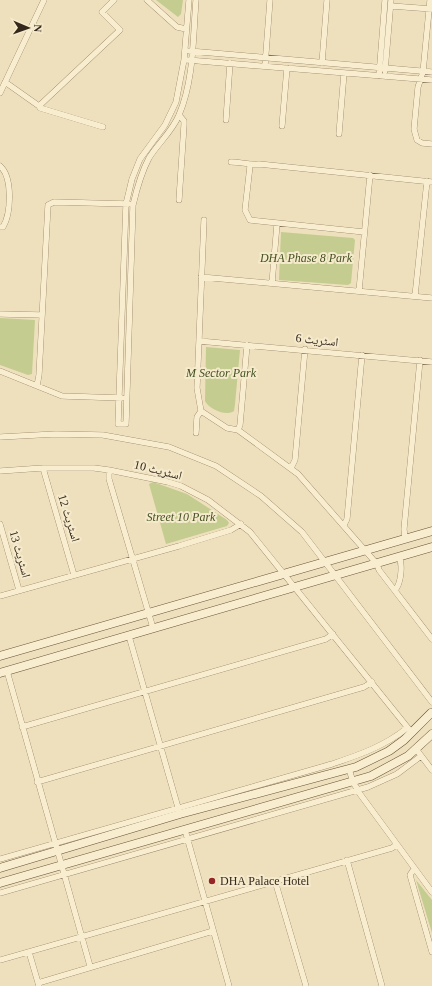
<svg xmlns="http://www.w3.org/2000/svg" width="432" height="986" font-family="'Times New Roman','Noto Naskh Arabic',serif">
<style>
.green{fill:#c4cc90}
.lines{fill:none;stroke-linecap:round;stroke-linejoin:round}
.street-casing{stroke:#857056;stroke-width:6}
.secondary-casing{stroke:#675139;stroke-width:9}
.street{stroke:#f9edcf;stroke-width:5.5}
.secondary{stroke:#f9edcf;stroke-width:8}
.poi-dot{fill:#952625;stroke:#f5eacc;stroke-width:1.5}
.labels{text-anchor:middle;dominant-baseline:central;stroke-width:4;stroke-linejoin:round;paint-order:stroke}
.park-label{font-size:12px;font-style:italic;fill:#445121;stroke:#f5eacc}
.street-label{font-size:12px;fill:#34271b;stroke:#f5eacc}
.poi-label{font-size:12px;fill:#34271b;stroke:#f5eacc;text-anchor:start}
</style>
<rect width="100%" height="100%" fill="#eee0bc"/>
<!-- green -->
<path class="green" d="M156 0H183L181 14 178 17Z
M281 232 353 238 355 240 351 283 348 285 279 280Z
M0 318 35 320 32 374 28 375 0 365Z
M206 347 240 350 235 404 234 411C226 417 209 409 205 401Z
M153 482 187 494 227 520 229 523 227 526 166 544 149 484Z
M416 880 432 900V933Z"/>
<g class="lines">
<!-- street casing -->
<g class="street-casing">
<path id="street" d="M147 0 177 27 186 29
M189 0 184 60 176 102 165 125 140 159 132 179 126 204 118 424H126L133 205C137 188 141 173 149 158 158 143 172 132 179 115 194 80 193 37 196 0
M430 0 423 72 418 87 414 129 417 140 422 143 432 144
M391 6 432 9
M189 51 432 72
M187 60 432 80
M322 63 327 0
M265 66 270 0
M385 71 391 0
M379 76 385 0
M5 82 39 106
M0 93 44 0
M226 120 230 63
M282 126 287 68
M103 127 40 108 39 106 120 30 102 12 114 0
M339 134 344 73
M231 162C241 162 249 165 259 164L432 182
M0 166C13 177 11 214 3 227H0
M250 166 245 210 250 220 364 232
M179 200 184 125V121L179 115
M204 220 197 388 201 411 227 428 238 430 298 474 377 564 379 570 432 639
M201 277 432 298
M272 283 277 224
M359 291 370 175
M415 296 427 181
M0 314 42 315
M199 341 432 362
M0 371 62 396 122 398
M37 386 39 375 48 205 54 202 129 204
M238 430 240 425 247 345
M196 433 197 417 201 411
M0 437 56 434 103 435 169 447 216 466 261 496 302 532 432 702
M43 468 74 575
M291 468 295 460 305 349
M109 470V479L153 628
M0 471 43 468H94L109 470 168 482 181 486 208 500 250 532 412 733
M0 524 19 590
M344 525 347 519 362 355
M405 539 404 529 420 360
M395 590C401 584 403 565 399 557
M0 596 179 546 231 530 241 524
M129 636 179 811
M7 671 90 966
M22 727 326 639 333 634
M416 749 432 770
M349 769 353 782 360 794 432 892
M37 782 364 687 372 682
M185 830 229 986
M0 859 332 764C359 755 385 746 407 728
M347 860 382 986
M414 869 410 875 432 952
M275 881 306 986
M0 893 368 787 397 774 421 756
M29 952 39 986
M0 960 392 848 396 845
M38 983 213 931"/>
</g>
<!-- secondary casing -->
<g class="secondary-casing">
<path id="secondary" d="M0 656 432 531
M0 673 432 547
M0 868 180 814 356 767 389 751 404 740 431 713
M0 883 371 776 408 756 432 734"/>
</g>
<!-- street -->
<use href="#street" class="street"/>
<!-- secondary -->
<use href="#secondary" class="secondary"/>
</g>
<!-- markers -->
<circle class="poi-dot" cx="212" cy="881" r="4"/>
<g class="labels">
<!-- park labels -->
<g class="park-label">
<text x="306" y="258">DHA Phase 8 Park</text>
<text x="221" y="373">M Sector Park</text>
<text x="181" y="517">Street 10 Park</text>
</g>
<!-- street labels -->
<g class="street-label">
<text transform="translate(317 340) rotate(6)">اسٹریٹ 6</text>
<text transform="translate(158 470) rotate(14)">اسٹریٹ 10</text>
<text transform="translate(69 518) rotate(73)">اسٹریٹ 12</text>
<text transform="translate(20 554) rotate(74)">اسٹریٹ 13</text>
</g>
<!-- poi labels -->
<g class="poi-label">
<text x="220" y="881">DHA Palace Hotel</text>
</g>
</g>
<!-- north arrow -->
<g transform="translate(28 28) rotate(92)" stroke="#f5eacc" stroke-width="3" paint-order="stroke">
<path d="M0-3L7 15L0 10L-7 15Z" fill="#34271b"/>
<text y="-6" font-size="11" font-weight="bold" text-anchor="middle" fill="#34271b">N</text>
</g>
</svg>
